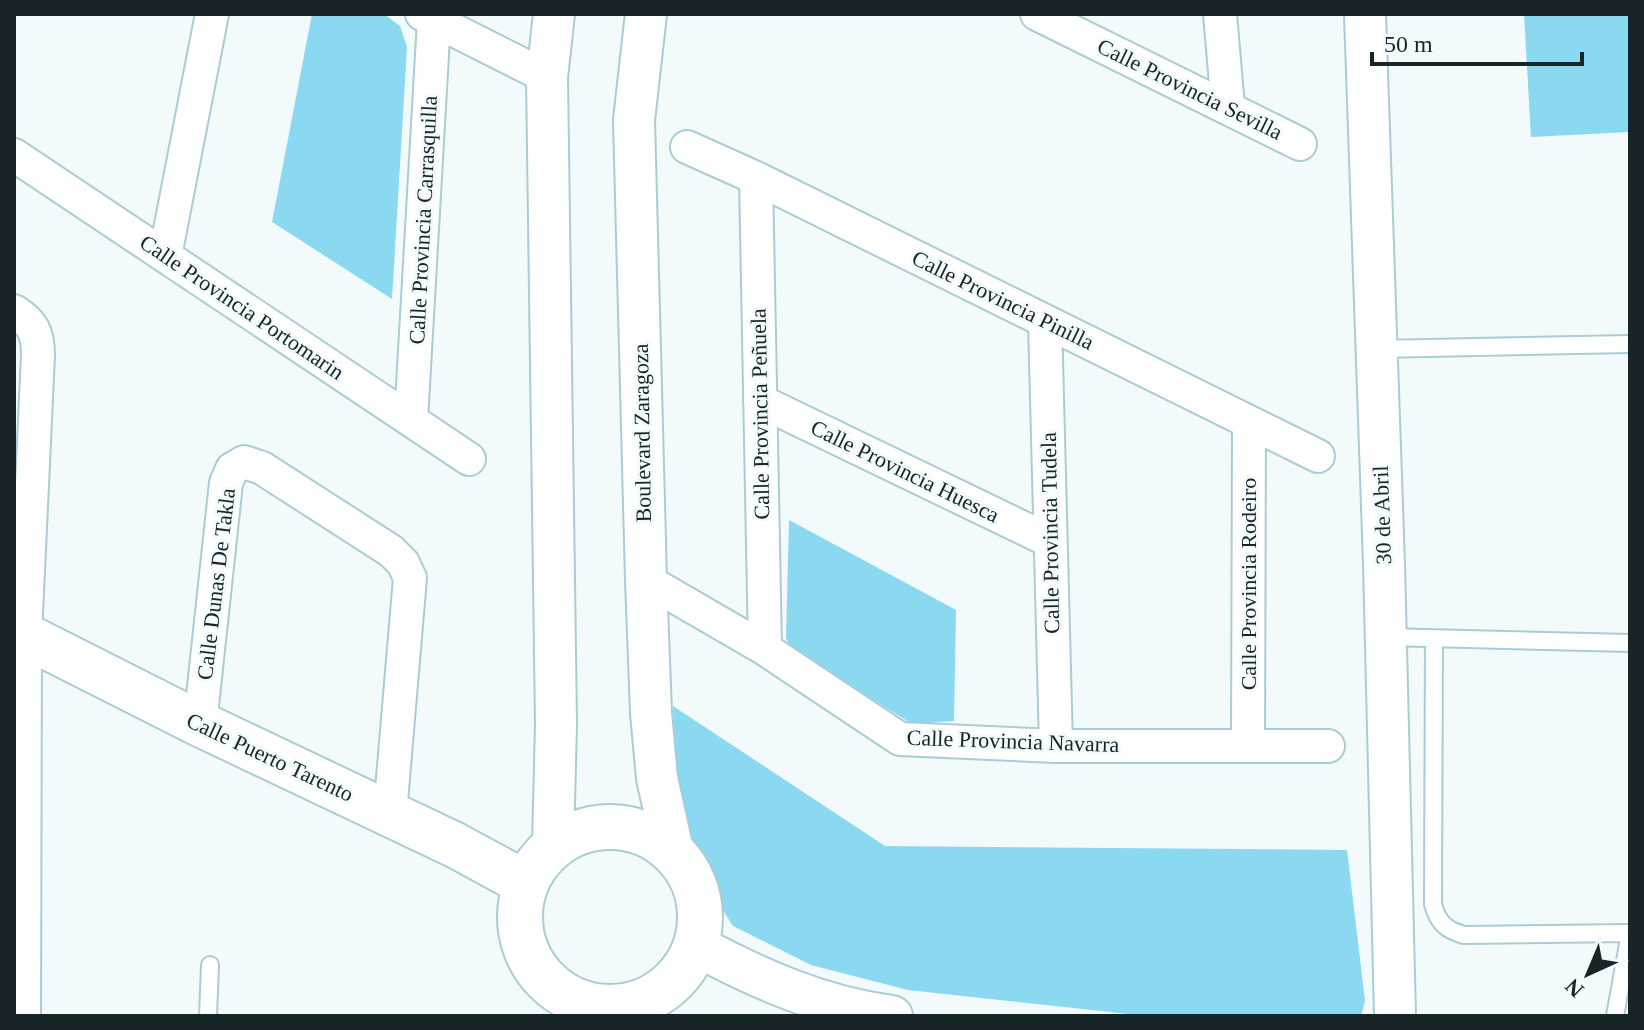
<svg xmlns="http://www.w3.org/2000/svg" width="1644" height="1030" font-family="'Times New Roman',serif">
<style>
.green{fill:#8ad9f0}
.lines{fill:none;stroke-linecap:round;stroke-linejoin:round}
.service-casing{stroke:#aaccd6;stroke-width:20}
.minor-casing{stroke:#aaccd6;stroke-width:36}
.tertiary-casing{stroke:#aaccd6;stroke-width:44}
.secondary-casing{stroke:#aaccd6;stroke-width:48}
.service{stroke:#fff;stroke-width:16}
.minor{stroke:#fff;stroke-width:32}
.tertiary{stroke:#fff;stroke-width:40}
.secondary{stroke:#fff;stroke-width:44}
.labels{text-anchor:middle;dominant-baseline:central;stroke-width:6;stroke-linejoin:round;paint-order:stroke}
.street-label{font-size:22px;fill:#172428;stroke:#f3fafc}
</style>
<rect width="100%" height="100%" fill="#f3fafc"/>
<!-- green -->
<path class="green" d="M312 14H384L400 26 407 47 392 299 272 222Z
M1524 14H1630V132L1531 137Z
M789 520 956 610 954 721 912 724 791 648 786 638Z
M673 706 885 846 1347 850 1365 1001 1361 1016H1147L908 990 811 965 733 926 709 889 676 797Z"/>
<g class="lines">
<!-- service casing -->
<g class="service-casing">
<path id="service" d="M1378 349 1630 344
M1386 637 1630 643
M1434 639 1433 904C1438 923 1446 930 1464 935L1629 933
M208 1016 210 965
M1615 1016 1630 933"/>
</g>
<!-- minor casing -->
<g class="minor-casing">
<path id="minor" d="M422 14 547 77
M1037 14 1300 144
M1220 14 1228 107
M687 147 756 178 1318 456
M14 155 469 459
M756 178 765 649
M165 256 212 14
M14 311C33 323 38 333 38 355L25 636 24 1016
M1045 321 1056 746
M760 401 1050 541
M411 420 434 20
M646 580 765 649 900 739 1056 746H1328
M200 724 226 483 232 469 244 462 262 468 391 551 403 563 410 578 390 813
M1248 746 1249 422"/>
</g>
<!-- tertiary casing -->
<g class="tertiary-casing">
<path id="tertiary" d="M646 14 634 120 646 580 651 713 657 778 673 851
M1365 14 1384 564 1395 1016
M553 845 556 724 547 77 554 14
M697 946C759 979 822 1007 892 1016"/>
</g>
<!-- secondary casing -->
<g class="secondary-casing">
<path id="secondary" d="M14 630 200 724 455 845 525 883
M520 917a90 90 0 1 1 180 0a90 90 0 1 1-180 0Z"/>
</g>
<!-- service -->
<use href="#service" class="service"/>
<!-- minor -->
<use href="#minor" class="minor"/>
<!-- tertiary -->
<use href="#tertiary" class="tertiary"/>
<!-- secondary -->
<use href="#secondary" class="secondary"/>
</g>
<g class="labels">
<!-- street labels -->
<g class="street-label">
<text transform="translate(1190 89) rotate(26)">Calle Provincia Sevilla</text>
<text transform="translate(423 220) rotate(-87)">Calle Provincia Carrasquilla</text>
<text transform="translate(1003 300) rotate(26)">Calle Provincia Pinilla</text>
<text transform="translate(242 307) rotate(34)">Calle Provincia Portomarin</text>
<text transform="translate(760 414) rotate(-91)">Calle Provincia Peñuela</text>
<text transform="translate(642 433) rotate(-91)">Boulevard Zaragoza</text>
<text transform="translate(905 471) rotate(26)">Calle Provincia Huesca</text>
<text transform="translate(1382 515) rotate(-92)">30 de Abril</text>
<text transform="translate(1050 533) rotate(-91)">Calle Provincia Tudela</text>
<text transform="translate(216 584) rotate(-83)">Calle Dunas De Takla</text>
<text transform="translate(1248 584) rotate(-90)">Calle Provincia Rodeiro</text>
<text transform="translate(1013 741) rotate(2)">Calle Provincia Navarra</text>
<text transform="translate(270 757) rotate(25)">Calle Puerto Tarento</text>
</g>
</g>
<!-- border -->
<rect width="1644" height="1030" fill="none" stroke="#172428" stroke-width="32"/>
<!-- north arrow -->
<g transform="translate(1588 974) rotate(224)" stroke="#f3fafc" stroke-width="6" paint-order="stroke">
<path d="M0-6L14 30L0 20L-14 30Z" fill="#172428"/>
<text y="-12" font-size="22" font-weight="bold" text-anchor="middle" fill="#172428">N</text>
</g>
<!-- scale -->
<path d="M1372 52v12h210v-12" fill="none" stroke="#172428" stroke-width="4"/>
<text x="1384" y="52" font-size="24" fill="#172428" stroke="#f3fafc" stroke-width="6" paint-order="stroke">50 m</text>
</svg>
